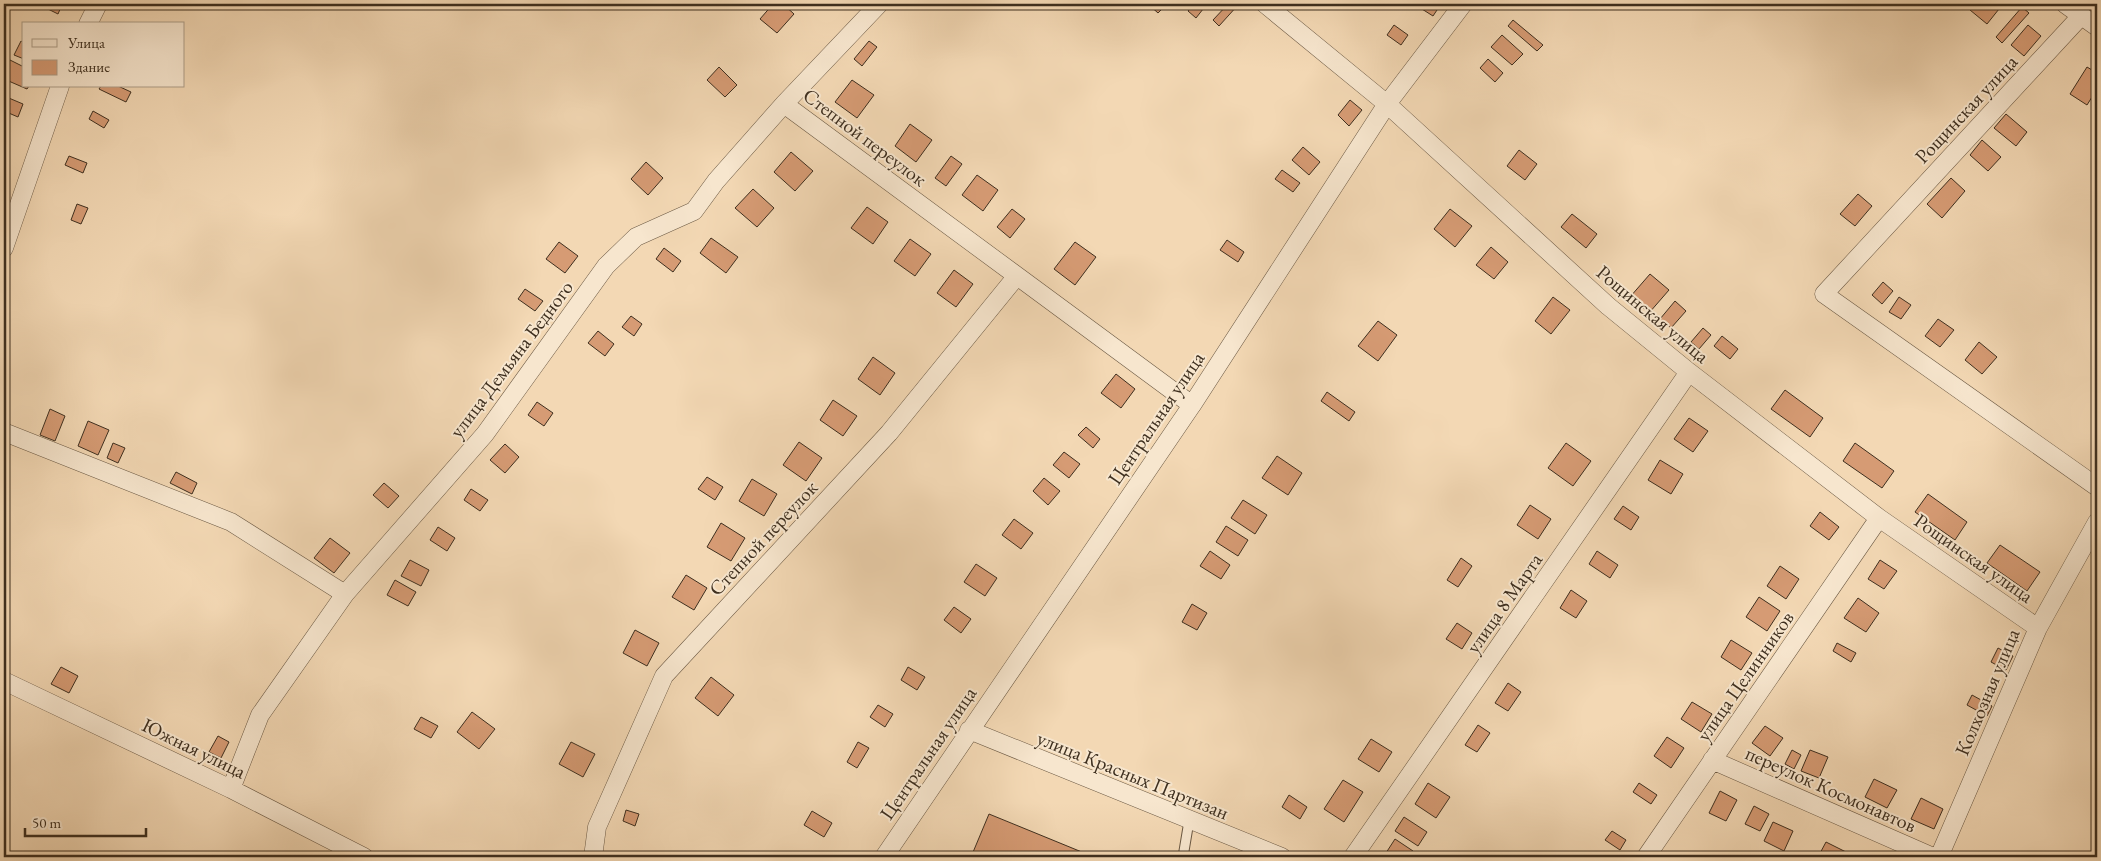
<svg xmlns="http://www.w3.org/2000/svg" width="2101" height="861" font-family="'EB Garamond',serif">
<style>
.building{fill:#d69b74;stroke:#3e2f1f}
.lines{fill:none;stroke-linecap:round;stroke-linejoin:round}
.lane-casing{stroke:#6b5944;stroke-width:11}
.street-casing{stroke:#6b5944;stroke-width:19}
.lane{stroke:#f7e6ce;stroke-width:9}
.street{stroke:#f7e6ce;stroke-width:18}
.labels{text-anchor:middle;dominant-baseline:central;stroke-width:4;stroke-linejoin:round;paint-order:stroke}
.street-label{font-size:20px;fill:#3e2f1f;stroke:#f7e6ce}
</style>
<rect width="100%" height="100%" fill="#f3d8b4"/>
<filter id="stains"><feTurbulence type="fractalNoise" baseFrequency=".004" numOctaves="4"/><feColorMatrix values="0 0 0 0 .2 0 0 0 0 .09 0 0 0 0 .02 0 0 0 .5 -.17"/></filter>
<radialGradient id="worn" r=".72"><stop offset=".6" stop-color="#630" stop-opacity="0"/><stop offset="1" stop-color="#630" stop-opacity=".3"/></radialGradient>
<!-- building -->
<path class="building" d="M44 4H55L61 7 58 14 42 6Z
M773 4H783L794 14 777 33 760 19Z
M1148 4H1167L1158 13Z
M1194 4H1207L1196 18 1188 11Z
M1228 4 1238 5 1219 26 1213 20Z
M1414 4H1441L1433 16Z
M1538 4H1548L1544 9Z
M1975 4H2003L1987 24 1970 10Z
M2022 7 2029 13 2002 43 1996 37Z
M1513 20 1543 45 1537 51 1508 26Z
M1394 25 1408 35 1401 45 1387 35Z
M2028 25 2041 36 2024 56 2011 45Z
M1502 35 1523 54 1512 65 1491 47Z
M21 41 24 43V59L14 55Z
M869 41 877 47 862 66 854 59Z
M1488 59 1503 73 1495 82 1480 68Z
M10 60 24 67V86H29L27 89 4 79Z
M719 67 737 85 725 97 707 80Z
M2087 67 2097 73V89L2087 105 2070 94Z
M852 80 874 95 857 118 835 102Z
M101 86H118L131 92 126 102 99 89Z
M4 96 23 104 18 117 4 111Z
M1350 100 1362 110 1349 126 1338 115Z
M93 111 109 120 104 128 89 119Z
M2006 114 2027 132 2016 146 1994 128Z
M910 124 932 140 916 162 895 146Z
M1982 140 2001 157 1988 171 1970 155Z
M1303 147 1320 162 1309 175 1292 160Z
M1519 150 1537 164 1525 180 1507 166Z
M791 152 813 171 795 191 774 172Z
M69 156 87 163 83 173 65 165Z
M951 156 962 164 946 186 935 178Z
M646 162 663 178 648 195 631 179Z
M1282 170 1300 183 1293 192 1275 179Z
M977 175 998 190 983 211 962 195Z
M1951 178 1965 191 1942 218 1927 204Z
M753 189 774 208 757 227 735 208Z
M1858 194 1872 206 1855 226 1840 214Z
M77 204 88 208 81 224 71 220Z
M867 207 888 222 873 244 851 228Z
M1012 209 1025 219 1010 238 997 227Z
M1450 209 1472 226 1455 247 1434 229Z
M1572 214 1597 234 1586 248 1561 227Z
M711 238 738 257 726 273 700 253Z
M910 239 931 254 915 276 894 261Z
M1227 240 1244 252 1238 262 1220 250Z
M559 242 578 256 565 273 546 259Z
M1075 242 1096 257 1075 285 1054 269Z
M1491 247 1508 262 1494 279 1476 265Z
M664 248 681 261 673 272 656 259Z
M954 270 973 284 956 307 937 293Z
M1650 274 1669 290 1649 313 1630 297Z
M1883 282 1893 291 1882 304 1872 295Z
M525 289 543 301 535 311 518 299Z
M1553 297 1570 310 1551 334 1535 321Z
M1899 297 1911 305 1901 319 1889 312Z
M1675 301 1686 311 1671 328 1660 319Z
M631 316 642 324 634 336 622 327Z
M1938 319 1954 330 1940 347 1925 336Z
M1378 321 1397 335 1378 361 1358 346Z
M1703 328 1711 335 1699 349 1691 342Z
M598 331 614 344 605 356 588 343Z
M1722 336 1738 349 1730 359 1714 346Z
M1979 342 1997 357 1982 374 1965 360Z
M873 357 895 373 880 395 858 379Z
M1116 374 1135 389 1121 408 1101 393Z
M1785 390 1823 418 1810 437 1771 409Z
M1327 392 1355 412 1349 421 1321 401Z
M833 400 857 416 843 436 820 420Z
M537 402 553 413 544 426 528 415Z
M50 409 65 416 55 441 40 435Z
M1689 418 1708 431 1693 452 1674 439Z
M88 421 109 430 98 455 78 446Z
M1086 427 1100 439 1093 448 1078 435Z
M799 442 822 458 806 481 783 465Z
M113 443 125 448 118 463 107 458Z
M1566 443 1591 461 1573 486 1548 468Z
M1855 443 1894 471 1882 488 1843 461Z
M505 444 519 457 505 473 490 460Z
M1064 452 1080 464 1069 478 1053 465Z
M1277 456 1302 473 1288 495 1262 478Z
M1660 460 1683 474 1671 494 1648 480Z
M176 472 197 483 192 494 170 483Z
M707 477 723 487 715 500 698 489Z
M1044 478 1060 491 1048 505 1033 491Z
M752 479 777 494 764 516 739 501Z
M384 483 399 496 388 508 373 495Z
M471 489 488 500 480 511 464 500Z
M1928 494 1967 522 1955 540 1915 512Z
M1243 500 1267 515 1255 534 1231 518Z
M1530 505 1551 519 1538 539 1517 525Z
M1623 506 1639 517 1631 530 1614 519Z
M1820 512 1839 527 1829 540 1810 526Z
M1014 519 1033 533 1021 549 1002 535Z
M721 523 745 538 731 561 707 547Z
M1226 526 1248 540 1238 556 1216 542Z
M438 527 455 538 447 551 430 540Z
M330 538 350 553 334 573 314 558Z
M2000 545 2040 572 2027 591 1987 563Z
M1210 551 1230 565 1221 579 1200 566Z
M1597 551 1618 565 1610 578 1589 564Z
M1461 558 1472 566 1458 587 1447 580Z
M410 560 429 570 421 586 401 576Z
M1880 560 1897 571 1884 589 1868 579Z
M976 564 997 578 985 596 964 582Z
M1780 566 1799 579 1786 599 1767 586Z
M686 575 707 588 694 610 672 597Z
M395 580 416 592 408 606 387 595Z
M1571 590 1587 601 1576 618 1560 608Z
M1759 597 1780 611 1767 631 1746 617Z
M1858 598 1879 613 1866 632 1844 618Z
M1192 604 1207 613 1197 630 1182 622Z
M954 607 971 619 961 633 944 620Z
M1457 623 1472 633 1462 649 1446 639Z
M635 630 659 643 647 666 623 653Z
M1731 640 1752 653 1741 670 1721 657Z
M1837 643 1856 653 1851 662 1833 651Z
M1998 648 2013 656 2006 670 1991 662Z
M61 667 78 676 69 693 51 684Z
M908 667 925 677 917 690 901 680Z
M711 677 734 695 718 716 695 698Z
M1508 683 1521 692 1508 711 1495 703Z
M1972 695 1992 706 1987 716 1967 705Z
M1692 702 1712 714 1701 732 1681 719Z
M878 705 893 714 885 727 870 717Z
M472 712 495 729 479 749 457 732Z
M421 717 438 726 431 738 414 729Z
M1478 725 1490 733 1477 752 1465 745Z
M1765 726 1783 738 1770 756 1752 743Z
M218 736 229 742 221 758 209 752Z
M1667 737 1684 748 1671 768 1654 756Z
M1371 739 1392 752 1379 772 1358 759Z
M571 742 595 754 583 777 559 764Z
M858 742 869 748 857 768 847 762Z
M1792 750 1801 755 1794 769 1785 764Z
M1810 750 1828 757 1819 778 1801 771Z
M1874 779 1897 790 1887 808 1865 797Z
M1343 780 1363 792 1344 822 1324 809Z
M1428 783 1450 797 1436 818 1415 804Z
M1639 783 1657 795 1651 804 1633 792Z
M1720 791 1737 800 1726 821 1709 813Z
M1289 795 1307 807 1300 819 1282 807Z
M1921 798 1943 809 1934 829 1911 819Z
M1754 806 1769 814 1760 831 1745 824Z
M626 810 639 814 635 826 623 821Z
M812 811 832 823 824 837 804 825Z
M989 814 1094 857H971Z
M1404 817 1427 832 1418 846 1395 831Z
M1773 822 1793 831 1784 851 1764 841Z
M1612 831 1626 840 1620 850 1605 840Z
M1395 839 1413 851 1409 857 1384 856Z
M1826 842 1854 856 1853 857H1818Z"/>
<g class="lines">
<!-- lane casing -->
<g class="lane-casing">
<path id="lane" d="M1183 857 1189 821"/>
</g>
<!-- street casing -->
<g class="street-casing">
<path id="street" d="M1265 4 1387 104 1608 306 1689 372 1879 518 2038 628
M2065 4 2097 27
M2081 16 1824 294 2097 487
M88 24 98 4
M784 104 1192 405
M4 248 60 86
M4 432 231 522 345 594
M4 681 231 789 364 857
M969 730 1282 857
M1712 760 1933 857
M231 789 260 715 345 594 485 434 606 266 636 237 694 211 716 181 784 104 879 4
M593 857 597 827 664 676 889 433 1016 277
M884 857 1192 405 1387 104 1463 4
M1353 857 1689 372
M1646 857 1879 518
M1939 857 2038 628 2097 522"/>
</g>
<!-- lane -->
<use href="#lane" class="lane"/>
<!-- street -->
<use href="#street" class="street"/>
</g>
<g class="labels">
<!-- street labels -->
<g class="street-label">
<text transform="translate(1966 109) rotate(-47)">Рощинская улица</text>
<text transform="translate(865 137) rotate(37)">Степной переулок</text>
<text transform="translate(1653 314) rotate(40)">Рощинская улица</text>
<text transform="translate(511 359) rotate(-53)">улица Демьяна Бедного</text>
<text transform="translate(1156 418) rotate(-56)">Центральная улица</text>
<text transform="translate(763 538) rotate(-47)">Степной переулок</text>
<text transform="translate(1974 558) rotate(35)">Рощинская улица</text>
<text transform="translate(1504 603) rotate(-55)">улица 8 Марта</text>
<text transform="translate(1745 676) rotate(-55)">улица Целинников</text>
<text transform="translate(1987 692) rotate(-67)">Колхозная улица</text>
<text transform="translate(194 748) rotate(26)">Южная улица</text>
<text transform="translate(928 753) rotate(-56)">Центральная улица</text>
<text transform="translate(1133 775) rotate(22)">улица Красных Партизан</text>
<text transform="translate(1831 789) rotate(24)">переулок Космонавтов</text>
</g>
</g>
<!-- margin -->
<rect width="2101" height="861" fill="none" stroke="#f3d8b4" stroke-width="20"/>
<rect x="5" y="5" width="2091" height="851" fill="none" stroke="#3e2f1f" stroke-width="2.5"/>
<rect x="10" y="10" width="2081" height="841" fill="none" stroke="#3e2f1f"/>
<!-- legend -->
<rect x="22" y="22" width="162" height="65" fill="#f7e6ce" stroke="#ad9d88"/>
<rect x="32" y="39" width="25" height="8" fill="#f7e6ce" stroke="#ad9d88"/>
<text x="68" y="48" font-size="15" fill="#3e2f1f">Улица</text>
<rect x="32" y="60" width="25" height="15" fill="#d69b74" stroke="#ad9d88"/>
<text x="68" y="72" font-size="15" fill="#3e2f1f">Здание</text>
<!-- scale -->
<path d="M25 828v8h121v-8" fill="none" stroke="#3e2f1f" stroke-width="2.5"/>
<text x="32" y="828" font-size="15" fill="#3e2f1f" stroke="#f7e6ce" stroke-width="4" paint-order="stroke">50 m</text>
<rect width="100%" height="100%" filter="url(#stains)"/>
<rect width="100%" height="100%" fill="url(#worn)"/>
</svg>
